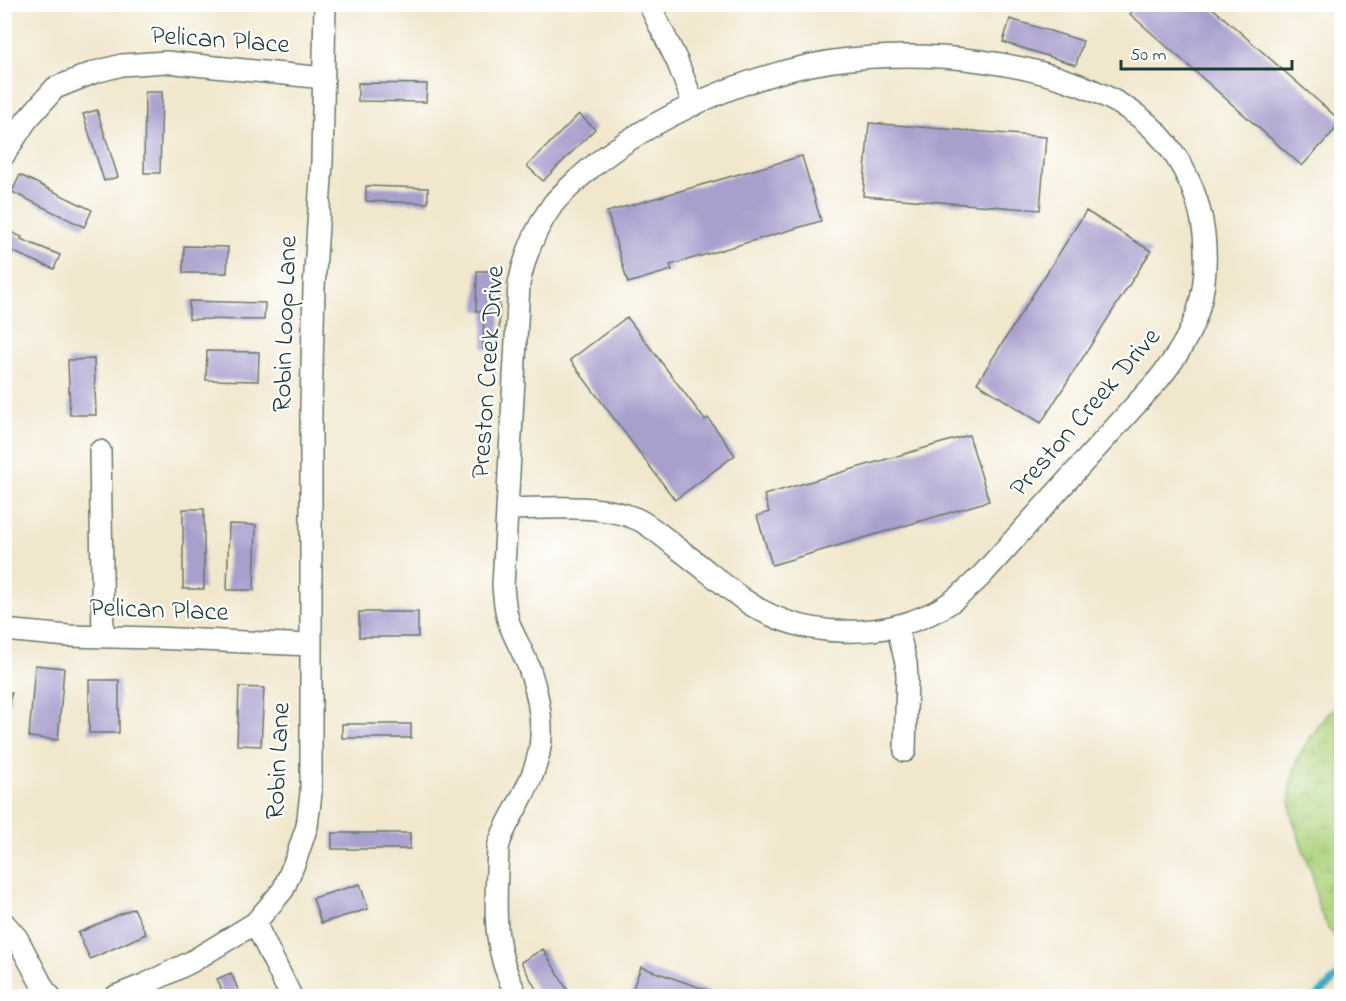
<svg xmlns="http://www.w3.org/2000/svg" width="1346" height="1001" font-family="'Indie Flower',sans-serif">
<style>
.wetland{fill:url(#wetland-marsh);stroke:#668858;stroke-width:1.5}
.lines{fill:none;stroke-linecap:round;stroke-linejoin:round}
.stream{stroke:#40a9c0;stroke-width:7}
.building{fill:#a89fcd}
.minor-casing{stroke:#68786a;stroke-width:24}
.minor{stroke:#fff;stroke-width:21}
.labels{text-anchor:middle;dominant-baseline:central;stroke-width:4.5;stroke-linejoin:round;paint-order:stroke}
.street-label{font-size:27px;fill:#1f3d34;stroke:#fff}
</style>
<defs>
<pattern id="wetland-marsh" width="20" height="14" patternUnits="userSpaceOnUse" patternTransform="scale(1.5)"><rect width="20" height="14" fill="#add27b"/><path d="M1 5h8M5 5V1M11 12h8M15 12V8" fill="none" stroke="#94b56b"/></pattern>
</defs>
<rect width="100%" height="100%" fill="#fff"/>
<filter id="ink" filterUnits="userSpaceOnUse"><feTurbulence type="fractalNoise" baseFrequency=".0167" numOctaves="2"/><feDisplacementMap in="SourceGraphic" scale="12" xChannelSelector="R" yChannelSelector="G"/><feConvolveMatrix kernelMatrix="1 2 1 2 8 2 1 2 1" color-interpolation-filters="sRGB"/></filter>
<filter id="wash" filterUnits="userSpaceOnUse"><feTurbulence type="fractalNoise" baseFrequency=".008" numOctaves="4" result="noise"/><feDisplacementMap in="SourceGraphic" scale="24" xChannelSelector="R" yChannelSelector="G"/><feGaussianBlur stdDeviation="1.35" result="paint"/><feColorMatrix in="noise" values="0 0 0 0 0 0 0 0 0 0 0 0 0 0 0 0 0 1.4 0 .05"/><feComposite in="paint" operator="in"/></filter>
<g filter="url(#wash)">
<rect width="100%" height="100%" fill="#f1e7cd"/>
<!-- wetland -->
<path class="wetland" d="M1341 701V943L1329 929 1319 909 1312 874 1301 844 1291 814 1290 788 1297 758 1321 722Z"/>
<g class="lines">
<!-- stream -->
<path class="stream" d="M1317 996 1342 972"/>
</g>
<g id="blocks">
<!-- building -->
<path class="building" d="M1138 4H1208L1342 122 1302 166 1130 14Z
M1010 19 1083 41 1076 65 1003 42Z
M358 83 427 84 426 102 358 101Z
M145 92H162L160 173H144Z
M97 110 118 177 104 181 83 114Z
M579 114 595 129 543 181 527 166Z
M869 123 1046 137 1040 210 863 196Z
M802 156 821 221 670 265 672 270 628 283 607 212Z
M20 175 92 210 84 227 12 192Z
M366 186 428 188V203L366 201Z
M1086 211 1151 251 1041 423 977 383Z
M4 229 22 237 21 239 60 255 54 269 4 248Z
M184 246 228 247 227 273H183Z
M477 271H500L499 349H483L484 311H476Z
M189 301 265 303 264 320 189 319Z
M627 317 705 420 708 418 735 455 675 500 570 360Z
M207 351 259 352 258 381 206 380Z
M94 359 96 415H70L68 360Z
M969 435 989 501 772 565 757 516 769 512 764 495Z
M183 509H204V589H183Z
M229 524 256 525 254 590H227Z
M359 612H418V637H359Z
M35 665 64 668 58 740 29 737Z
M89 680H119V733H89Z
M239 687 264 688 261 746 237 745Z
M4 690 12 693 5 713H4Z
M342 724H411V738H342Z
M332 833H410V849H332Z
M360 884 368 909 321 923 313 898Z
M134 908 146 934 90 959 78 933Z
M543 949 571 996H540L521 962Z
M641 967 724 996H630Z
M231 973 241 996H224L217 979Z"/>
</g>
</g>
<g filter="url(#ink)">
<use href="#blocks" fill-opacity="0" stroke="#68786a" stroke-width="1.5"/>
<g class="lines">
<!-- minor casing -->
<g class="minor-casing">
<path id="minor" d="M649 4 677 61 694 105
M4 155 26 121 55 88 95 72 122 65 166 62 324 78
M100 451 103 637
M508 509C547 508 603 503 639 520 652 527 664 537 676 547 699 564 721 583 744 600 801 639 880 641 940 609 956 600 969 588 982 575L1158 380C1196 334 1210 294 1204 234 1199 190 1176 146 1142 119 1063 57 906 45 811 65 732 81 637 125 578 179 570 187 560 195 553 204 535 229 525 254 519 284L503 586C504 599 505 611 509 623 514 637 522 650 528 665 536 687 542 713 541 737 540 763 527 788 515 810 508 823 501 834 498 848 496 903 490 945 517 996
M897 626 906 663 907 676 905 751
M4 630 68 636 154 638 311 645
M4 923 17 938 45 991 50 996
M255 923 291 996
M116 996 146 984 191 962 255 923 283 890 296 859 307 826 311 793V405L314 288 322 162 325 4"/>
</g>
<!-- minor -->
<use href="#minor" class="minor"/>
</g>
</g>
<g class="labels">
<!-- street labels -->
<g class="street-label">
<text transform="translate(220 41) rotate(4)">Pelican Place</text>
<text transform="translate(286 324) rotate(-88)">Robin Loop Lane</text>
<text transform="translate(489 372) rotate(-86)">Preston Creek Drive</text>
<text transform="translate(1086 413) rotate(-49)">Preston Creek Drive</text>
<text transform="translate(159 611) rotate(2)">Pelican Place</text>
<text transform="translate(279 761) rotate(-87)">Robin Lane</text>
</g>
</g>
<!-- margin -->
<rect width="1346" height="1001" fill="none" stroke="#fff" stroke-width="24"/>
<!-- scale -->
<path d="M1121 60v9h171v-9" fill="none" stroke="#1f3d34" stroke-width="3"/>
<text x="1130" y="60" font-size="18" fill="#1f3d34" stroke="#ffffff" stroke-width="4.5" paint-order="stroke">50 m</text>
</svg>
